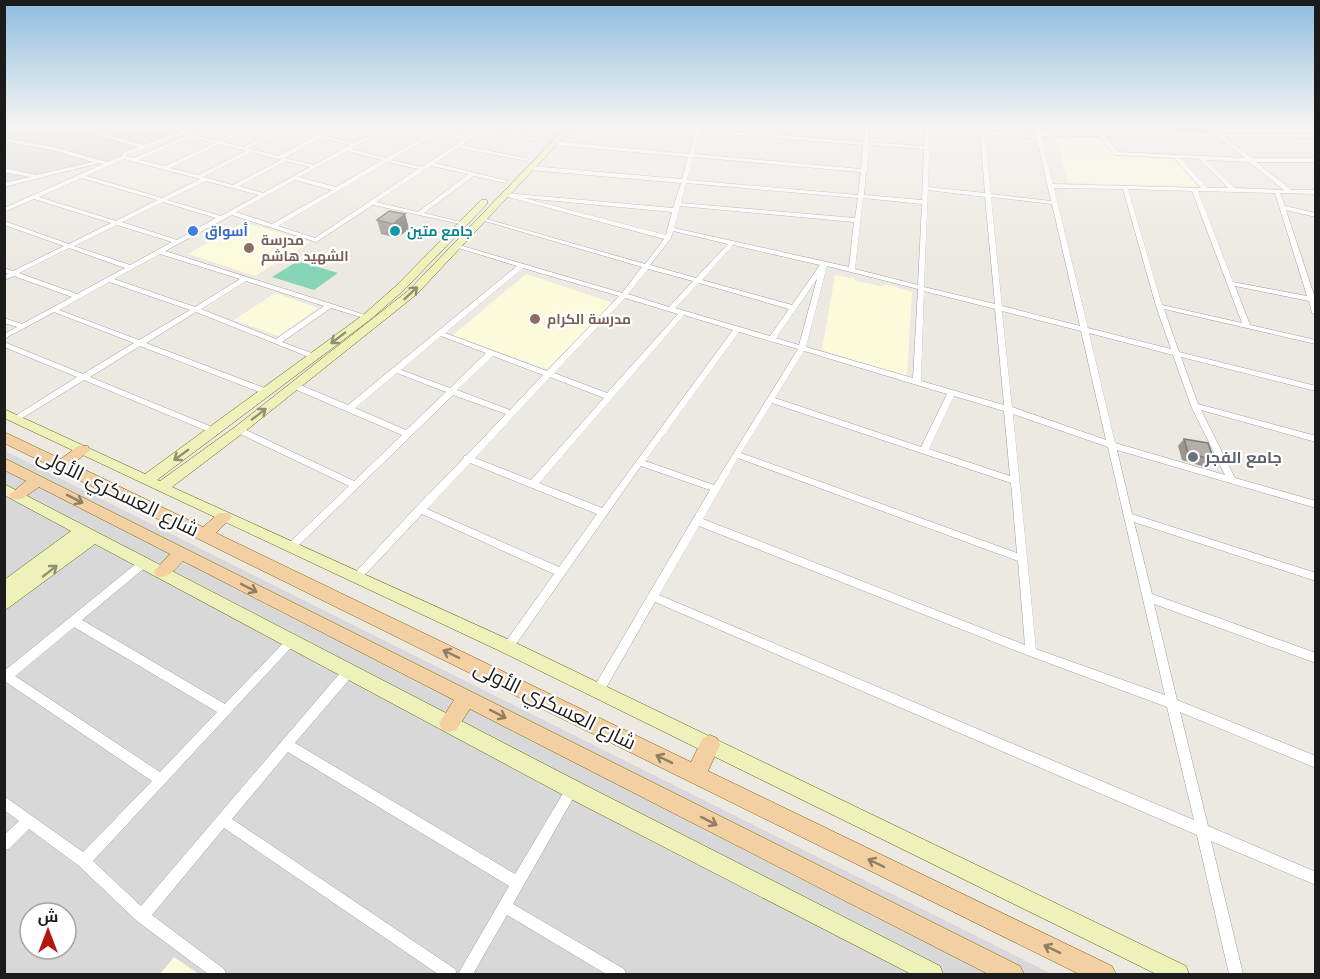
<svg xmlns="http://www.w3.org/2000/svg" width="1320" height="979" font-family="Arial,Cairo,sans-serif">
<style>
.residential{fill:#d9d8d8;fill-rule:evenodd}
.education{fill:#fbfbdc}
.pitch{fill:#87d4b7}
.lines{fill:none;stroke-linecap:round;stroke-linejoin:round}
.street-casing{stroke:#9f9f9f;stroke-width:1}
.secondary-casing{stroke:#5b660f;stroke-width:1}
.primary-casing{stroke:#845f0f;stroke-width:1}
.street{fill:#fff;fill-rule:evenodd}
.secondary{fill:#eef2ba;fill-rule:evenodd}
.primary{fill:#f2d0a1;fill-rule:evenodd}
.wall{fill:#9c9690}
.shaded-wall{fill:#7f7a76}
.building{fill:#b5aea8;stroke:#7f7a76;stroke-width:1.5}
.oneway{stroke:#8f9172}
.oneway2{stroke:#917f65}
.shop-dot{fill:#3f7fe0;stroke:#fff;stroke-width:2}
.culture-dot{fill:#0f9aa8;stroke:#fff;stroke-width:2}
.education-dot{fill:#8d6e63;stroke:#fff;stroke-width:2}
.worship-dot{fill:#6b7280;stroke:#fff;stroke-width:2}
.labels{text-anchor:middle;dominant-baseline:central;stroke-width:4.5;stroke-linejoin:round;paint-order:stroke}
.far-shop-label{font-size:14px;font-weight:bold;fill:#366cbe;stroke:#fff;text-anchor:start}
.far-culture-label{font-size:14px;font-weight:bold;fill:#0d838f;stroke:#fff;text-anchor:start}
.far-education-label{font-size:14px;font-weight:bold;fill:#785e54;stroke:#fff;text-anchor:start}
.worship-label{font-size:16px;font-weight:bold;fill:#5b616d;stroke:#fff;text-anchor:start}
.near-street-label{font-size:20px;fill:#1b1b1b;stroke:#fff}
</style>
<rect width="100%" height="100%" fill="#ece9e2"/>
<!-- residential -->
<path class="residential" d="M4 124H203L97 165 5 186Z
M5 451 1052 974H5ZM30 913H66V949H30Z"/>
<!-- education -->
<path class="education" d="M1056 136 1101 138 1116 156 1174 159 1198 186 1068 183Z
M244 222 310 242 255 276 188 254Z
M526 274 613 303 547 369 453 335Z
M835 275 853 278 856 281 880 286 886 284 912 292 907 375H900L822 350Z
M275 293 318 308 278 336 234 320Z
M174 957 199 974H160Z"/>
<!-- pitch -->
<path class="pitch" d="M298 261 338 273 314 290 272 277Z"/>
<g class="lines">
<!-- street casing -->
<g class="street-casing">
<path id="street" d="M60 124H69L143 145 186 130 169 124C176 124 183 128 190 128 197 128 204 124 211 124L187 133 219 141 242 130 227 124H235L246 128 254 124H261L224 142 243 147 283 128 273 124 287 126 290 125 292 127 320 134 339 124H345L325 136 354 143 389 124H395L351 149 386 158 432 132 403 124H413L467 137 479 129 457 124H468L482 127 486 124H492L487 128 548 141 545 143 484 130 462 145 530 159 527 161 458 148 435 163 508 181 505 183 474 176 424 213 465 223V225L373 205 316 242 232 215 165 251 332 304 371 317 367 319 331 308 282 342 317 355V359H314L196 312 146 343 270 390 271 392 270 394 267 395 140 346 90 377 217 429 218 431 214 434 84 380 19 420 16 421 12 418 77 377 4 347V342L83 374 134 343 54 312 4 339V334L17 327 4 323V318L22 324 72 297 14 276 4 280V275L8 274 4 272V268L13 271 64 246 4 225V221L69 244 111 223 34 199 4 212V208L103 164 99 163 4 187V183L30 177 4 172V168L36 175 93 162 52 150 4 141V138L53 147 107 162 122 156 124 152 138 147ZM288 129 316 136 278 156 248 148ZM437 133 463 140 422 167 391 160ZM182 135 186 136 134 158 127 156 128 154ZM191 137 215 143 165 166 139 160ZM321 138 350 145 314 165 284 158ZM220 144 246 151 198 175 170 168ZM347 151 382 160 336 187 299 177ZM251 152 281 160 233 185 203 177ZM124 159 200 179 162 198 86 176ZM286 161 310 167 263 193 239 186ZM388 162 418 169 315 238 278 226ZM431 166 469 174 418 212 376 202ZM82 178 157 200 116 221 39 197ZM295 180 332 190 272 224 236 212ZM206 181 259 195 221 216 167 200ZM163 202 216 218 177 240 122 222ZM117 225 172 242 130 265 74 246ZM69 248 125 268 77 294 19 273ZM160 254 240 279 195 307 114 279ZM246 281 324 306 276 339 201 309ZM109 282 190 310 139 340 59 310Z
M615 124H640L696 129 697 124H702L701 129 864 142 865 124H869V142L924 146 925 127 907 124H930L1036 136 1034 124H1039L1041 133H1097L1091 124H1096L1102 133H1142L1135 124H1140L1147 133 1214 134 1203 124H1208L1221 134H1316V138L1224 137 1252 158H1316V162H1256L1292 190H1316V194L1280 193 1285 206 1316 213V217L1286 210 1316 301V315L1312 313 1309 301 1235 286 1250 325 1316 340V344L1164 309 1179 352 1316 386V391L1181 357 1198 404 1316 436V442L1201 410 1235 478 1316 501V508L1117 450 1132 514 1316 573V581L1134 522 1152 594 1316 653V663L1154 604 1177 700 1316 756V768L1180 712 1208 826 1316 872V885L1211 841 1243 974H1229L1197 835 655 602 602 695 598 696 594 695 592 691 594 687 710 490 641 466 512 650 508 652 504 650 503 647 504 644 554 574 422 514 361 579 357 580 353 579 352 576 416 507 463 459 464 456 467 455 506 414 453 395 295 549H289L287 546 289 543 349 486 236 432 235 430 236 428H242L354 481 402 435 292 388 291 386 295 383 298 384 348 405 517 266 455 247V245H459L622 293 642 267 478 219 483 218 645 264 664 239 501 195 504 193 673 208 681 183 530 170 527 168 530 166 682 179 688 157 554 145 551 143 554 141 689 154 695 132ZM930 128 980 133 985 193 928 187ZM700 132 863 145 861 169 694 154ZM985 134 1037 139 1051 201 991 194ZM1041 136H1100L1114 155 1174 158 1201 188 1053 184ZM1105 136H1145L1147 138 1149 136 1218 137 1245 158 1118 152ZM869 145 924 149 922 200 864 195 866 172 868 171 867 170ZM693 157 861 172 858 195 687 180ZM1180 158 1199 159 1228 188H1207ZM1206 160 1249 162 1284 190 1235 188ZM686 183 858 198 855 218 681 203ZM1054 188 1123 189 1156 306 1171 349 1088 328ZM1128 189 1192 191 1242 323 1162 305ZM928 190 985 197 995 304 924 287ZM1198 191 1275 193 1307 296 1233 282ZM991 197 1052 204 1080 326 1002 306ZM524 198 672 212 666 235ZM863 198 922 204 918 285 855 269ZM680 206 854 222 849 267 674 228ZM673 231 728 244 696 278 650 265 671 238ZM733 245 820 265 792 305 702 280ZM827 266 918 289 913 378 806 347ZM523 268 619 296 547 371 445 333ZM648 269 693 281 669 307 628 294ZM817 279 799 345 776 338ZM699 283 789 309 770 336 675 308ZM924 291 995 309 1004 405 921 381ZM625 298 678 314 607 393 554 373ZM1002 311 1081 331 1106 440 1012 407ZM684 315 733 330 602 508 539 483ZM739 332 798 349 714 485 645 461ZM1089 333 1173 355 1191 406 1225 475 1115 443ZM441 336 486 353 450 388 401 370ZM804 351 947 394 921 447 775 398ZM493 356 543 375 510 410 457 390ZM397 373 446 392 406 430 355 408ZM550 377 604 398 531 480 475 458ZM954 396 1004 411 1010 476 929 449ZM772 403 1011 483 1017 553 741 453ZM1013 414 1108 447 1165 695 1036 649ZM738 458 1018 561 1025 645 703 519ZM470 463 597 514 559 567 427 509ZM699 526 1027 655 1167 707 1194 820 659 595Z
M145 558 148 559 150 562 148 565 82 620 225 704 289 637 293 635 297 637 298 640 93 861 141 906 346 666 350 665 354 666 356 670 354 674 295 743 515 874 568 785 572 783 576 785 578 789 576 793 513 904 624 969 626 974H606L507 915 473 974H458L509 886 288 752 232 819 455 969 457 974H438L224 828 152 915 224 969 226 974H208L137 921 79 866 29 829 9 849 4 850V835L19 821 4 810V796L83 852 152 781 6 682 4 683V671L142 559ZM74 627 217 712 160 772 15 676Z"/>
</g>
<!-- secondary casing -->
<g class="secondary-casing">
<path id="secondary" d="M569 124H576L417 294 243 433 172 487 514 642 1186 966 1189 974H1156L502 652 4 418V409L145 474 363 315 396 286 481 200H487V204L404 290 371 319 157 480 160 481 235 427 409 290Z
M4 484 579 782 940 966 943 974H911L565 796 95 544 4 611V596L6 595H4V580L71 531 4 495Z"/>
</g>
<!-- primary casing -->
<g class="primary-casing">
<path id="primary" d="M4 432 61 459 78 446H88L90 450 73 464 203 527 219 513H229L232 517 216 533 691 762 703 738 710 735 717 738 720 745 708 771 1112 966 1116 974H1079L4 443Z
M4 458 1020 966 1024 974H988L470 709 456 730 449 732 442 730 439 723 454 700 183 561C175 569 168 580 156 576L154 571 170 554 39 487 22 499H12L9 495 26 481 4 470Z"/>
</g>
<!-- street -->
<use href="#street" class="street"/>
<!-- secondary -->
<use href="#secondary" class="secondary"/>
<!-- primary -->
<use href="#primary" class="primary"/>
</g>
<!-- wall -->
<path class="wall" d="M1171 124H1210L1206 132 1177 131 1170 125Z
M405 214 409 229 397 238 381 234 377 220Z
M1184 439 1214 460 1208 468 1182 460 1178 446Z"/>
<!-- shaded-wall -->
<path class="shaded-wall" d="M405 214 409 229 397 238 393 224Z"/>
<!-- building -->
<path class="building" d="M389 211 405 214 393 224 377 220Z
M1184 439 1208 443 1214 460 1188 453Z"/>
<!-- one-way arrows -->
<defs><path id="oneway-shaft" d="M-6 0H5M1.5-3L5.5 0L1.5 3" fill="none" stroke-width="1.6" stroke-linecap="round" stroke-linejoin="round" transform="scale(1.5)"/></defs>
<g class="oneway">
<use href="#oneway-shaft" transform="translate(411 293) rotate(-43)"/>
<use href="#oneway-shaft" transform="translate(338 338) rotate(143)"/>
<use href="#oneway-shaft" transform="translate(259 414) rotate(-38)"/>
<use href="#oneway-shaft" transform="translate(181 455) rotate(144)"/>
<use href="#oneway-shaft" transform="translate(50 571) rotate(-38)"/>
</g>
<g class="oneway2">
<use href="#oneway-shaft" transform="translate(75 499) rotate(27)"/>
<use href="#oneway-shaft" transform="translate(249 588) rotate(27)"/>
<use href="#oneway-shaft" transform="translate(451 654) rotate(-154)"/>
<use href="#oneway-shaft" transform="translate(498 714) rotate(27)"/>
<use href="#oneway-shaft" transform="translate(664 759) rotate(-154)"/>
<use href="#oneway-shaft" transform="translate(709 821) rotate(27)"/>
<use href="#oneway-shaft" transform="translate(876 863) rotate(-154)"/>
<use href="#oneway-shaft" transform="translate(1052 949) rotate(-154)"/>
</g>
<!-- sky -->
<linearGradient id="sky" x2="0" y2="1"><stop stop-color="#8dbde0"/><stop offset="0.48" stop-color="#f6f5f2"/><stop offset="1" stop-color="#f6f5f2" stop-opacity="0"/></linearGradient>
<rect width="1320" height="261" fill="url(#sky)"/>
<!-- markers -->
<circle class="shop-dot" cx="193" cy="231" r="6"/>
<circle class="culture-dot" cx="395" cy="231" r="6"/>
<g class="education-dot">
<circle cx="249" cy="248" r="6"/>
<circle cx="535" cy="319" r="6"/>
</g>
<circle class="worship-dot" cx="1193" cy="457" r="6"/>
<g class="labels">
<!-- far-shop labels -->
<g class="far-shop-label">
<text x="205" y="231">أسواق</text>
</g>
<!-- far-culture labels -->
<g class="far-culture-label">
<text x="407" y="231">جامع متين</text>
</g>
<!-- far-education labels -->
<g class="far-education-label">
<text x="261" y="240">مدرسة<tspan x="261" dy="16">الشهيد هاشم</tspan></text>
<text x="547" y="319">مدرسة الكرام</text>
</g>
<!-- worship labels -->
<g class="worship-label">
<text x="1205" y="457">جامع الفجر</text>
</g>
<!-- near-street labels -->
<g class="near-street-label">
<text transform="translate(118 492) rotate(26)">شارع العسكري الأولى</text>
<text transform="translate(555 705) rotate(26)">شارع العسكري الأولى</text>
</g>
</g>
<!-- border -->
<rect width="1320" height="979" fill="none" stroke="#1b1b1b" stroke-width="12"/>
<!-- north arrow -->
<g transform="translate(48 931)"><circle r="28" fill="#ffffff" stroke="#a4a4a4" stroke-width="1.5"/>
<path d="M0-4.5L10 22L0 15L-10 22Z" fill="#b31614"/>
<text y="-9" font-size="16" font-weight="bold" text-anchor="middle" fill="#1b1b1b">ش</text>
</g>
</svg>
